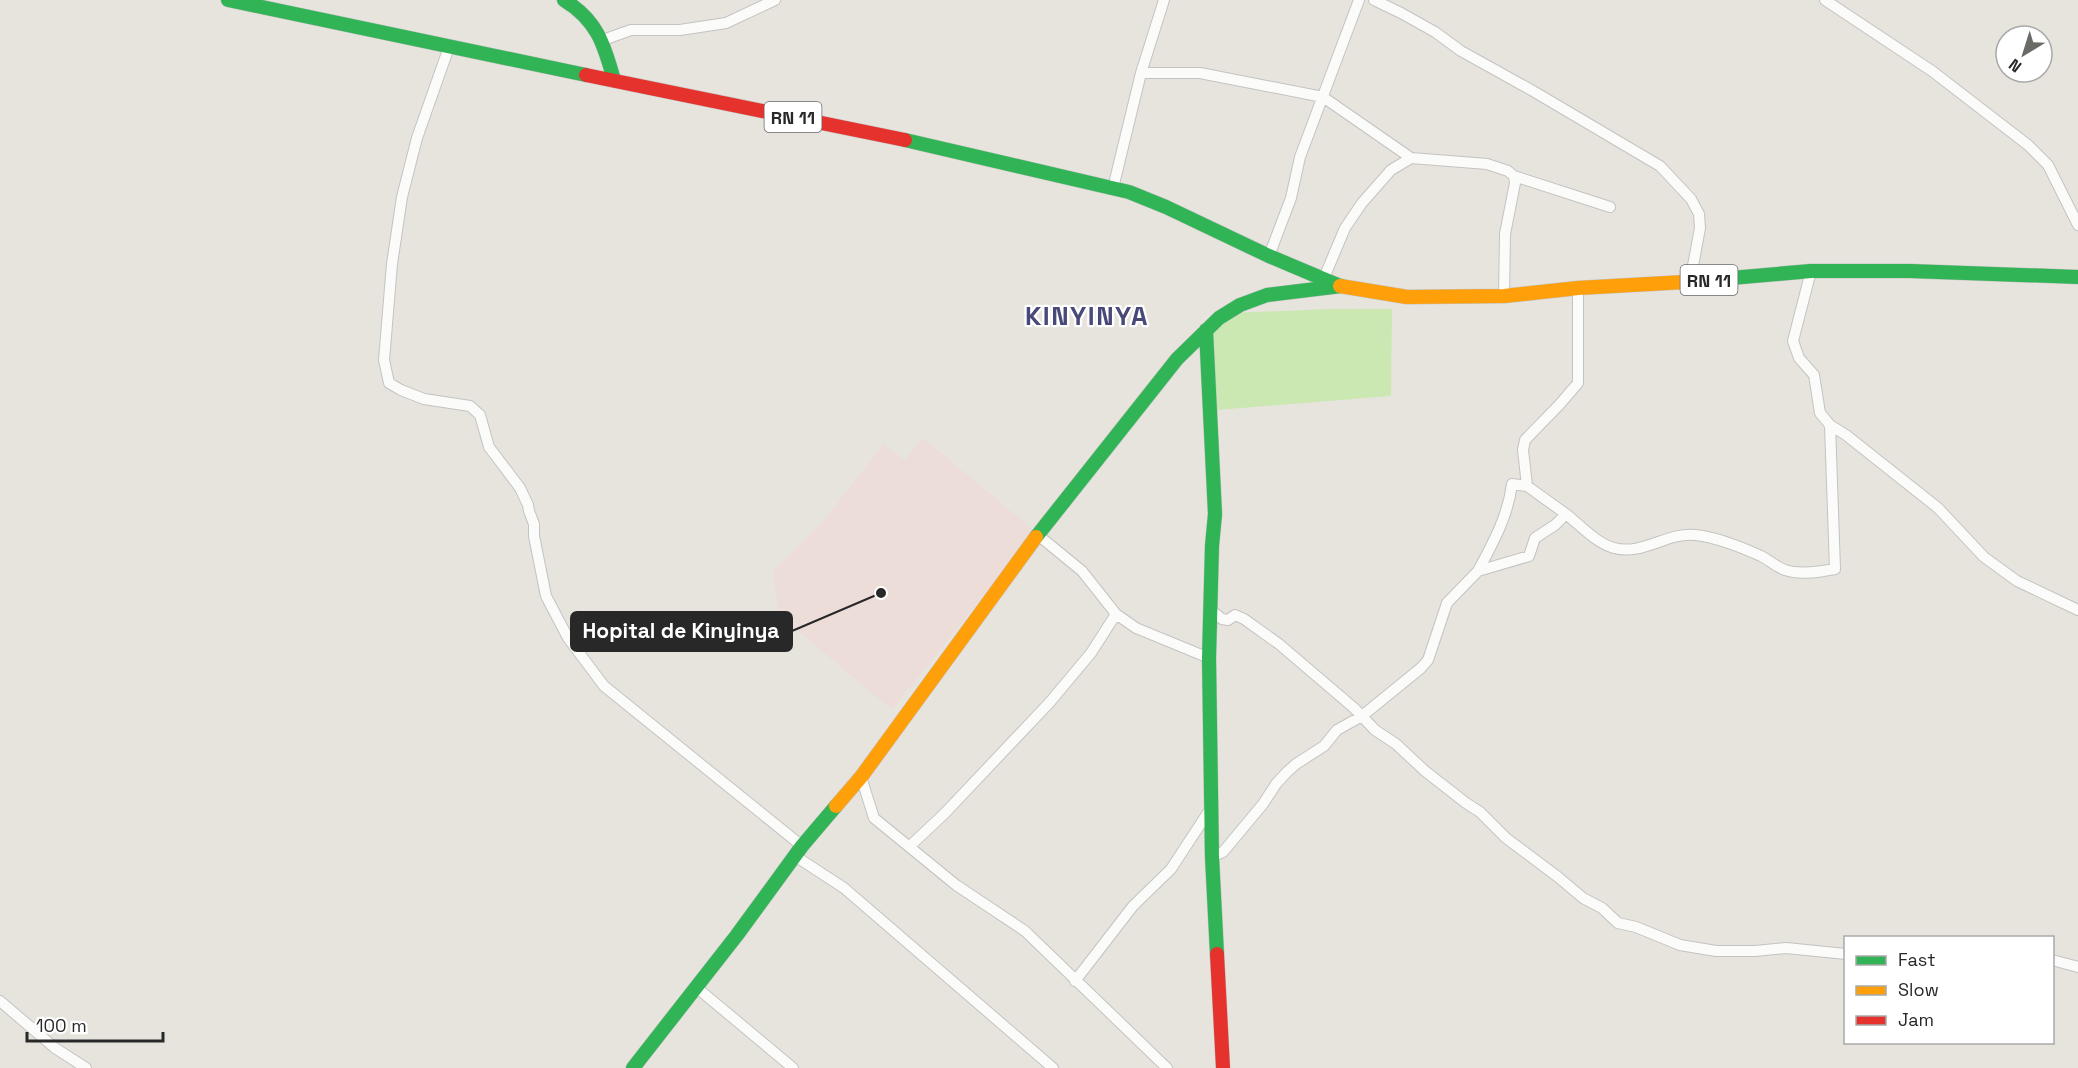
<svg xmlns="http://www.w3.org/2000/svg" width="2078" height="1068" font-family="'Space Grotesk',sans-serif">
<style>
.medical{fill:#edddd9}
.pitch{fill:#cce8b2}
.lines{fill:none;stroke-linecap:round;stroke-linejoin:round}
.street-casing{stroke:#c4c3c3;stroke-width:12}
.fast-casing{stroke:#c4c3c3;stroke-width:15}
.slow-casing{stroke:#c4c3c3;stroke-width:15}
.jam-casing{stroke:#c4c3c3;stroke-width:15}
.street{stroke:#fbfbfa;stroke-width:10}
.fast{stroke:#30b455;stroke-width:14}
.slow{stroke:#ff9f0a;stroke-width:14}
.jam{stroke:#e5322d;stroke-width:14}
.labels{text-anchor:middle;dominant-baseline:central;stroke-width:4.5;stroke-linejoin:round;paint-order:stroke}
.shield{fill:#fff;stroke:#686868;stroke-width:1.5}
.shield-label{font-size:18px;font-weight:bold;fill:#282828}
.district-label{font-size:26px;font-weight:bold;letter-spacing:1.5px;fill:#484979;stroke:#fff}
.leader{fill:none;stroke:#282828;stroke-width:2}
.callout-dot{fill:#282828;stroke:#fff;stroke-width:2}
.callout{fill:#282828;stroke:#282828;stroke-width:2}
.callout-label{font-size:21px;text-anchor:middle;font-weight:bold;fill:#fff}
</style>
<rect width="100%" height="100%" fill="#e7e4dd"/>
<!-- medical -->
<path class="medical" d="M923 438 1035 531 892 710 778 614 773 571 824 520 884 444 905 460Z"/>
<!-- pitch -->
<path class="pitch" d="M1329 309H1392L1391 396 1217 410 1213 332 1232 313Z"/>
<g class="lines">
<!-- street casing -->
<g class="street-casing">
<path id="street" d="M1374 0 1401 13 1435 32 1461 51 1533 91 1660 166 1691 199 1699 214 1700 228 1690 282
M1825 0 1932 71 2028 145 2048 165 2078 225
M603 40 631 30H680L726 23 775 0
M449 47 417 138 402 197 392 264 384 360 389 383 401 390 424 399 470 406 480 415 489 447 520 488 528 505 529 511 534 524V536L546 596 568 638 604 686 802 846
M1141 73H1200L1323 97 1411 158 1487 164 1508 171 1514 176 1515 183 1505 234 1504 296
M1514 176 1610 207
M1113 188 1141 73 1164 0
M1269 256 1291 198 1300 157 1359 0
M1811 271 1793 341 1799 358 1814 375 1820 413 1830 425 1846 435 1938 508 1984 557 2017 581 2078 610
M1324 278 1345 228 1362 203 1391 170 1411 158
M1527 486 1523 450 1525 440 1560 404 1578 383V288
M1038 535 1082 571 1116 614 1136 628 1209 658
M1478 571C1493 543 1508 516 1512 484L1527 486 1566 514
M1211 610 1222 619 1228 620 1235 615 1244 619 1279 644 1354 708 1375 730 1396 744 1425 771 1466 803 1480 812 1506 838 1558 877 1583 898 1602 908 1618 923 1636 927 1680 945 1716 951H1755L1786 948 1846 954
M861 777 874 818 956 885 1025 931 1167 1068
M910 846 945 813 1050 702 1091 653 1116 614
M795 856 844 888 1053 1068
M1212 857 1223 852 1263 804 1276 784 1287 772 1296 764 1324 746 1337 730 1362 716 1421 668 1428 660 1447 603 1478 571 1529 556 1535 538 1555 525 1566 514C1581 526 1596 543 1614 548 1642 556 1667 532 1695 535 1717 537 1741 547 1761 556 1769 560 1776 567 1785 570 1800 575 1819 572 1835 569L1830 425
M2052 960 2078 967
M1075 981 1133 906 1171 869 1211 808
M696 987 793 1068
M0 1001 55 1048 86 1068"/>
</g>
<!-- fast casing -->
<g class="fast-casing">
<path id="fast" d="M228 0 586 75
M564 0C597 20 604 44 614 80
M905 140 1129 192 1166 207 1269 256 1340 286
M1685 282 1811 271H1910L2078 277
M1206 330 1215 514 1212 546 1209 658 1212 857 1217 954
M1036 537 1177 359 1219 318 1240 305 1267 295 1341 286
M633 1068 737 935 802 846 836 806"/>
</g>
<!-- slow casing -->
<g class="slow-casing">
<path id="slow" d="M1340 286 1407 297 1504 296 1578 288 1685 282
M836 806 861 777 1036 537"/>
</g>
<!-- jam casing -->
<g class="jam-casing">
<path id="jam" d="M586 75 905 140
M1217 954 1223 1068"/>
</g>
<!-- street -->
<use href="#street" class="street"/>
<!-- fast -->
<use href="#fast" class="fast"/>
<!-- slow -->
<use href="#slow" class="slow"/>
<!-- jam -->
<use href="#jam" class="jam"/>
</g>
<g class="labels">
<!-- shield labels -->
<g class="shield">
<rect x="764.5" y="102" width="57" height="30" rx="4.5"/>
<rect x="1680.5" y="265" width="57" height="30" rx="4.5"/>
</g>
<g class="shield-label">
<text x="793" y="117">RN 11</text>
<text x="1709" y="280">RN 11</text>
</g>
<!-- district labels -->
<g class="district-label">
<text x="1087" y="316">KINYINYA</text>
</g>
</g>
<!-- callouts -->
<path class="leader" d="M881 593L792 631"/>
<circle class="callout-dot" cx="881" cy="593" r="6"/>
<rect class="callout" x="571" y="612" width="221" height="39" rx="6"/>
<g class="callout-label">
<text x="681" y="638">Hopital de Kinyinya</text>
</g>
<!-- legend -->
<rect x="1844" y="936" width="210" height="108" fill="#ffffff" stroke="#a9a9a9" stroke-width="1.5"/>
<rect x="1856" y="956" width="30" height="9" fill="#30b455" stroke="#a9a9a9" stroke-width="1.5"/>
<text x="1898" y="966" font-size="18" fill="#282828">Fast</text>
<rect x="1856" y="986" width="30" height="9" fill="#ff9f0a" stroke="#a9a9a9" stroke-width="1.5"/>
<text x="1898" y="996" font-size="18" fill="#282828">Slow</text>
<rect x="1856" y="1016" width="30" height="9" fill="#e5322d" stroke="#a9a9a9" stroke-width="1.5"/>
<text x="1898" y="1026" font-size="18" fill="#282828">Jam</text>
<!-- north arrow -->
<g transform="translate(2024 54) rotate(218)"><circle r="28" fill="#ffffff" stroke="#a9a9a9" stroke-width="1.5"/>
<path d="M0-4.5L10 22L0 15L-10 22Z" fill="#6b6a67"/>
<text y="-9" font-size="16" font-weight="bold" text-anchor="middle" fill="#282828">N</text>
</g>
<!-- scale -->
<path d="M27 1032v9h136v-9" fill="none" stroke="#282828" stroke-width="3"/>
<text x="36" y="1032" font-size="18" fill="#282828" stroke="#ffffff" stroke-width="4.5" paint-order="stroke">100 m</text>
</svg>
